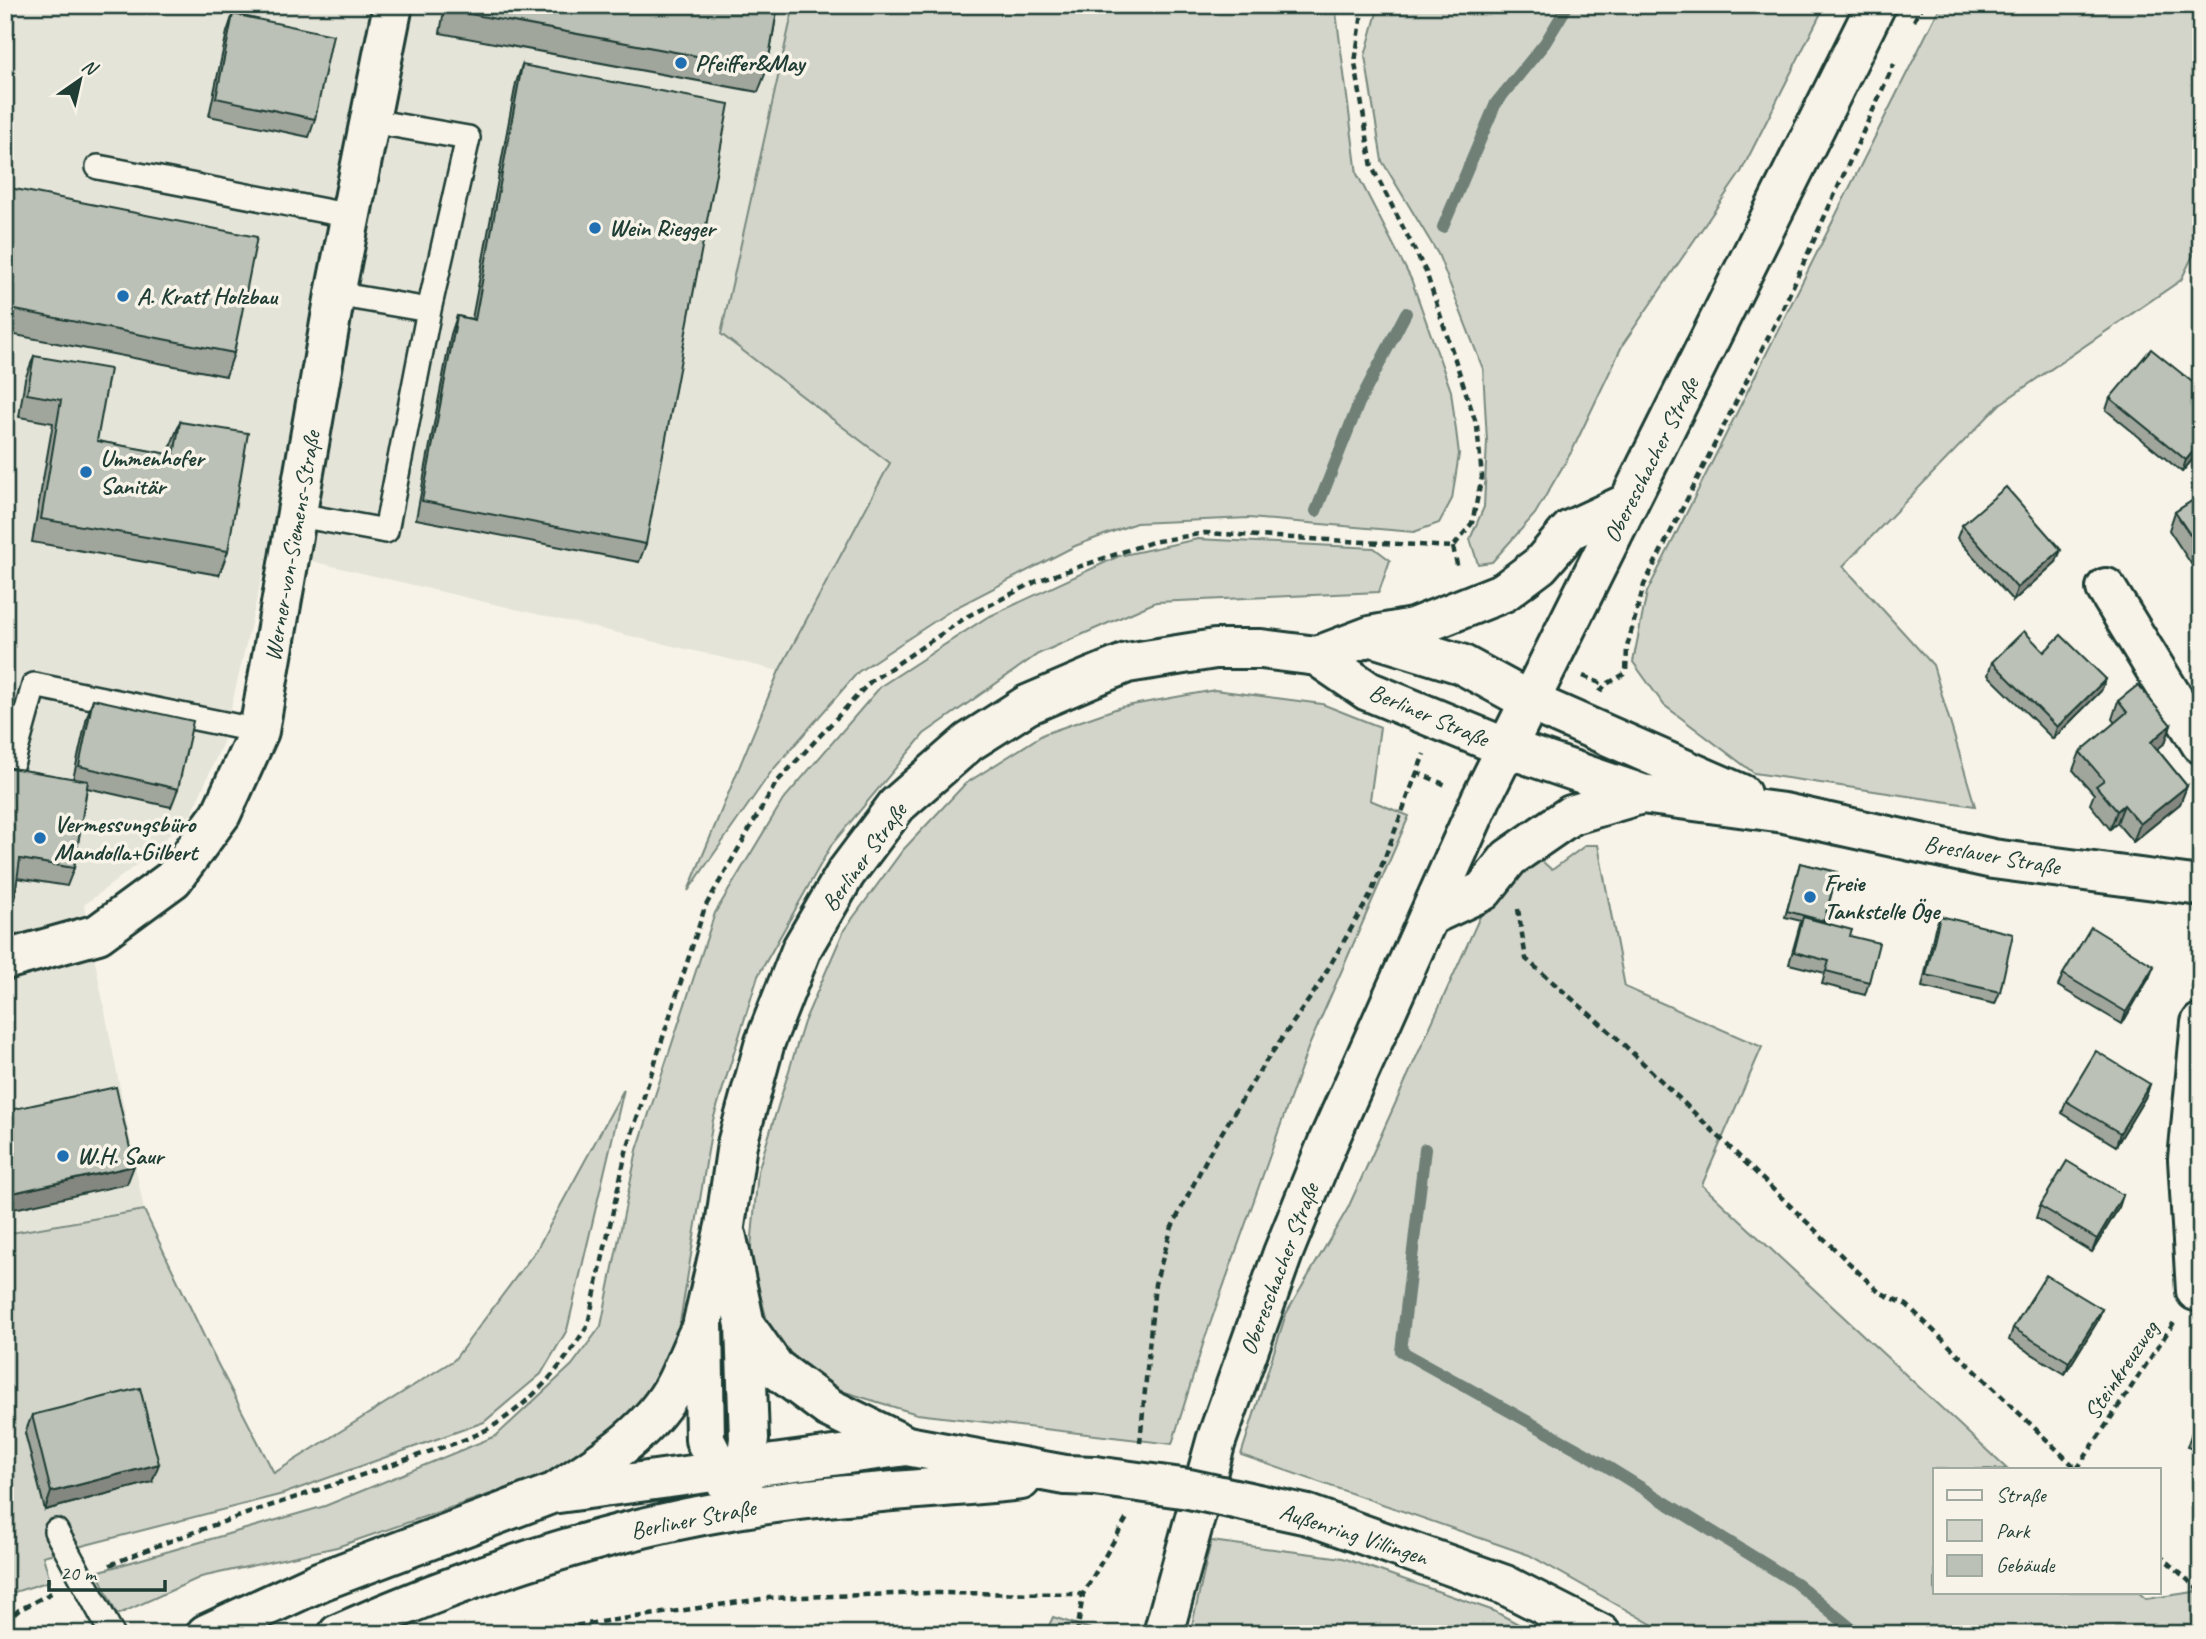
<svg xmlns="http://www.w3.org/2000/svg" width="2206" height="1639" font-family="Caveat,sans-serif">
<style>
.built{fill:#e5e4d9}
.green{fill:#d3d5ca;stroke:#79897f;stroke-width:2}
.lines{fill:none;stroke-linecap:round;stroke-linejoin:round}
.stream{stroke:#6f8077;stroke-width:12}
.service-casing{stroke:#1f3d34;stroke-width:28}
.minor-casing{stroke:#1f3d34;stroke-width:44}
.tertiary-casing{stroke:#1f3d34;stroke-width:44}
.secondary-casing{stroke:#1f3d34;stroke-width:44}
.path{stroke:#1f3d34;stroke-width:4.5;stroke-dasharray:7 5;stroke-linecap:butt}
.service{stroke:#f7f3e8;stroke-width:23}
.minor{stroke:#f7f3e8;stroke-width:38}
.tertiary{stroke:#f7f3e8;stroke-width:38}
.secondary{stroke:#f7f3e8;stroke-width:38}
.tertiary-bridge-casing{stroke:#1f3d34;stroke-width:44;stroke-linecap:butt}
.tertiary-bridge{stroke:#f7f3e8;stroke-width:38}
.wall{fill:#a1a69d;stroke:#1f3d34;stroke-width:2}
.shaded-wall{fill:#83877f;stroke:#1f3d34;stroke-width:2}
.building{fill:#bbc1b6;stroke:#1f3d34;stroke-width:2}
.poi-dot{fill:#1f6fb2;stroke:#f7f3e8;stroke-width:2.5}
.labels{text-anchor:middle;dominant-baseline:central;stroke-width:7;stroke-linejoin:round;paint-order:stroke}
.poi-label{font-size:24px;font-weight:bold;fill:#1f3d34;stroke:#f7f3e8;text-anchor:start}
.street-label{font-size:24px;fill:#1f3d34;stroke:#f7f3e8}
</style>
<rect width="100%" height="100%" fill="#f7f3e8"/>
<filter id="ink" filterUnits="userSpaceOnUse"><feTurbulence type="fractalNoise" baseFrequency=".0143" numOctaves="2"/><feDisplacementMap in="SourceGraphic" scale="14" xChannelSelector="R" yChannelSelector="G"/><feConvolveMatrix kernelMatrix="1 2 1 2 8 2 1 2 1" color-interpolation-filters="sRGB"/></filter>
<g filter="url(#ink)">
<!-- built -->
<path class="built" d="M5 5H794L721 334 890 462 779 671 268 551 223 742 192 813 144 859 84 905 144 1210 5 1234Z"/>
<!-- green -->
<path class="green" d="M794 5H1321L1336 12 1357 174 1411 279 1451 391 1459 454 1452 499 1439 523 1414 532 1249 518 1136 523 1075 546 953 609 858 672 771 772 688 891 779 671 890 463 721 334Z
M1379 5H1825L1741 172 1623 344 1573 449 1535 514 1492 562 1478 564 1470 539 1484 507 1487 441 1483 369 1438 254 1382 161 1365 56Z
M1941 5H2201V239L2181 280 2000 404 1843 566 1933 665 1975 806 1754 773 1664 705 1633 662 1647 592Z
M1198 539 1374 548 1390 560 1379 592 1156 602 1038 654 924 734 832 844 758 976 713 1120 675 1353 640 1411 585 1461 337 1547 201 1577 117 1615 97 1572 325 1506 496 1436 572 1365 601 1326 637 1150 715 913 783 800 881 686 986 618 1119 556Z
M1215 690 1322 704 1380 727 1370 800 1409 816 1308 1048 1204 1341 1172 1444 917 1414 845 1392 800 1365 769 1327 750 1259 758 1171 804 1022 844 930 903 850 965 784 1044 734 1121 707Z
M1586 845H1598L1625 987 1762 1047 1702 1185 2007 1469H1935V1592H2138L2146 1599 2201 1591V1634H1669L1529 1555 1241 1455 1286 1314 1348 1208 1482 912 1535 855 1552 870Z
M624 1089 567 1330 541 1374 484 1422 283 1494 43 1556 50 1581 5 1595V1234L144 1210 210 1349 274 1473 454 1360 537 1249Z
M1211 1541 1343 1558 1494 1611 1537 1634H1190Z
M1053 1617 1106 1634H1045Z"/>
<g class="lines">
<!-- stream -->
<path class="stream" d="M1443 227 1496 103 1545 43 1568 5
M1316 511 1359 403 1406 313
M1425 1149 1401 1351 1590 1456 1796 1583 1858 1634"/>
<!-- service casing -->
<g class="service-casing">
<path id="service" d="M98 167 351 216
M335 294 429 310
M298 515 386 531 429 310 468 138 371 121
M5 760 13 761 34 685 259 731
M56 1531 112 1634"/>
</g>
<!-- minor casing -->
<g class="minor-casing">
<path id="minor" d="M2106 588 2201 744
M1531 702 1741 794
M1507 748 1642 794 1784 813 1993 859 2201 886
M1429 916 1483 891 1509 858 1571 815 1642 794
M5 960 98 934 173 879 221 814 259 731 335 294 393 5
M2201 1023 2188 1159 2196 1291 2201 1292"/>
</g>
<!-- tertiary casing -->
<g class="tertiary-casing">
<path id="tertiary" d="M1376 638 1461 664 1531 702
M1317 656 1368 691 1507 748
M727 1238 745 1325 749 1439 742 1491
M745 1325 775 1368 829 1408 907 1446
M557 1491C601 1462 651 1432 676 1383 684 1367 690 1350 698 1334
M739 1508 705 1440 703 1322 725 1226 737 1144 765 1042 802 948 846 873 897 805 969 742 1027 705 1095 676 1127 663 1215 649H1261L1317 656 1370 636 1413 628 1504 592 1540 565 1570 530 1628 503
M1308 1515 1505 1585 1601 1634
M206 1634 321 1581 551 1494 907 1446 1065 1475 1095 1476
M338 1634C465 1577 598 1532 736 1509 830 1493 927 1490 1021 1480"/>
</g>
<!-- secondary casing -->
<g class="secondary-casing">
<path id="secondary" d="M1163 1634 1216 1441 1283 1253 1328 1142 1481 799 1876 5"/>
</g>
<!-- path -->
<path class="path" d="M1363 5 1355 63 1372 167 1426 272 1477 426 1482 477 1472 523 1453 547
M1914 21 1922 5
M1453 547 1458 569
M1583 676 1605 685
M1600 692 1605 685 1626 673 1627 647 1644 585 1784 306 1894 64
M1416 772 1446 785
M1518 909 1526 959 1616 1037 1879 1292 1907 1305 2077 1469
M1140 1443 1155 1284 1172 1227 1210 1152 1262 1067 1317 988 1371 894 1424 754
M2077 1469 2175 1321
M2159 1554 2201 1592
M110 1565C202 1526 297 1498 391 1465 421 1453 457 1445 486 1430 529 1406 564 1366 588 1324L626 1152 705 907 776 783 870 682 968 616 1037 581 1152 542 1205 533 1453 547
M5 1622 19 1610 55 1591
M517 1634 768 1598 927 1593 1083 1594
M1077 1634 1083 1594 1127 1518"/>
<!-- service -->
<use href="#service" class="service"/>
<!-- minor -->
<use href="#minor" class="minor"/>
<!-- tertiary -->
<use href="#tertiary" class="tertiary"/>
<!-- secondary -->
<use href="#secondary" class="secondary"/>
<!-- tertiary-bridge casing -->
<g class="tertiary-bridge-casing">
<path id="tertiary-bridge" d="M1095 1476 1189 1489 1308 1515"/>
</g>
<!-- tertiary-bridge -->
<use href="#tertiary-bridge" class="tertiary-bridge"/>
</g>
<!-- wall -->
<path class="wall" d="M445 5H778L767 69 758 92 440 33Z
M233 14 315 119 309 137 209 116 227 32Z
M522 65 646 544 639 562 416 519 451 334 457 316 472 319 516 83Z
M5 187 234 353 226 376 5 333Z
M34 356 97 441 170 455 171 445 180 422 228 551 219 575 32 542 53 423 19 417 25 379Z
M2201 389V449L2182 472 2106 410 2110 398Z
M2201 495V579L2169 530 2175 512Z
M1962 525 2056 562 2013 601 1957 538Z
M2044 652 2106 679 2101 691 2053 739 1988 675 1992 662Z
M93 699 178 789 171 807 87 788 74 868 67 886 17 878 15 895 8 913H5V767L73 779 87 717Z
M2118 701 2171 725 2165 743 2157 749 2187 786 2180 804 2133 842 2117 823 2110 829 2090 804 2094 794 2073 770 2080 752 2115 723 2112 719Z
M1800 863 1837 872 1824 923 1850 936 1869 982 1865 995 1822 984 1825 973 1789 964 1801 921 1785 917Z
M1940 916 2000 992 1995 1004 1922 987 1935 928Z
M2063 974 2149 978 2122 1024 2058 986Z
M2150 1084 2146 1096 2116 1146 2062 1113 2066 1101Z
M2123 1195 2119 1207 2092 1252 2036 1218 2040 1206Z
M2102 1309 2097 1322 2065 1374 2009 1340 2013 1328Z
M2201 1406V1452L2187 1447Z
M32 1415 152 1482 45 1510 25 1433Z"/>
<!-- shaded-wall -->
<path class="shaded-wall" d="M2201 442V449L2182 472 2186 460Z
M2061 550 2056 562 2013 601 2017 588Z
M2106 679 2101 691 2053 739 2057 727Z
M2171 725 2165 743 2144 760 2151 742Z
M2187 786 2180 804 2133 842 2140 824Z
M2124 805 2117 823 2110 829 2117 811Z
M2154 966 2149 978 2122 1024 2126 1012Z
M2150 1084 2146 1096 2116 1146 2120 1133Z
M134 1166 127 1184 5 1211V1200L8 1194Z
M2123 1195 2119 1207 2092 1252 2097 1239Z
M2102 1309 2097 1322 2065 1374 2069 1362Z
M159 1464 152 1482 45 1510 51 1492Z"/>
<!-- building -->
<path class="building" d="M449 5H778L767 69 448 10Z
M233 14 333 35 315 119 216 98Z
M522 65 729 104 646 544 422 501 457 316 475 320Z
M5 187 257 237 234 353 5 308Z
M2151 349 2201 389V442L2186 460 2110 398Z
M34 356 110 369 97 441 174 455 180 422 248 433 228 551 41 519 61 400 27 394Z
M2006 487 2061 550 2017 588 1962 525Z
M2201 495V551L2175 512Z
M2024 631 2044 652 2061 635 2106 679 2057 727 1992 662Z
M2138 685 2171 725 2151 742 2187 786 2140 824 2124 805 2117 811 2096 786 2104 780 2080 752 2127 712 2118 701Z
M93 699 193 721 178 789 79 766Z
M5 767 88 781 74 868 20 859 15 895 5 894Z
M1800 863 1837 872 1824 921 1787 911Z
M1940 916 2013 934 2000 992 1926 975Z
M1803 917 1852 930 1850 936 1879 943 1869 982 1826 971 1829 961 1794 952Z
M2091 927 2154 966 2126 1012 2063 974Z
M2096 1051 2150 1084 2120 1133 2066 1101Z
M116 1087 134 1166 8 1194 5 1183V1111Z
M2067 1161 2123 1195 2097 1239 2040 1206Z
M2046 1275 2102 1309 2069 1362 2013 1328Z
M140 1388 159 1464 51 1492 32 1415Z
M2201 1407V1438L2191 1435Z"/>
</g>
<!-- markers -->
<g class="poi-dot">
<circle cx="681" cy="63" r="7"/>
<circle cx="595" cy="228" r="7"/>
<circle cx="123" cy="296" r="7"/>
<circle cx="86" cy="472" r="7"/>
<circle cx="40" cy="838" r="7"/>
<circle cx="1810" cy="897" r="7"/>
<circle cx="63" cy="1156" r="7"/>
</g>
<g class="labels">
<!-- poi labels -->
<g class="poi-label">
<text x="695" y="63">Pfeiffer&amp;May</text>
<text x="609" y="228">Wein Riegger</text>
<text x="137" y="296">A. Kratt Holzbau</text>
<text x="100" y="458">Ummenhofer<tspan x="100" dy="28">Sanitär</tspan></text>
<text x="54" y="824">Vermessungsbüro<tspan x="54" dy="28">Mandolla+Gilbert</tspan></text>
<text x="1824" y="883">Freie<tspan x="1824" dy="28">Tankstelle Öge</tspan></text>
<text x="77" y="1156">W.H. Saur</text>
</g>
<!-- street labels -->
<g class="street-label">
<text transform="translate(1651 460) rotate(-63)">Obereschacher Straße</text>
<text transform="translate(292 546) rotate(-80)">Werner-von-Siemens-Straße</text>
<text transform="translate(1429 715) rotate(23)">Berliner Straße</text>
<text transform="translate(1992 855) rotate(10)">Breslauer Straße</text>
<text transform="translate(864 857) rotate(-54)">Berliner Straße</text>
<text transform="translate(1279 1269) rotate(-69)">Obereschacher Straße</text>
<text transform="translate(2121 1370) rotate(-56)">Steinkreuzweg</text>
<text transform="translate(693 1519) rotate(-11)">Berliner Straße</text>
<text transform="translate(1354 1534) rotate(18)">Außenring Villingen</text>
</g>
</g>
<!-- margin -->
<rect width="2206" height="1639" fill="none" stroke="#f7f3e8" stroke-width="28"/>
<rect x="14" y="14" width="2178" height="1611" fill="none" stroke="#1f3d34" stroke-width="2.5" filter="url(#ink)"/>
<!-- legend -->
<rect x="1933" y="1468" width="228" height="126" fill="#f7f3e8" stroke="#a1aaa0" stroke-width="2"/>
<rect x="1947" y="1490" width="35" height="10" fill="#f7f3e8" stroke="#a1aaa0" stroke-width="2"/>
<text x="1996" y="1502" font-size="21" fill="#1f3d34">Straße</text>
<rect x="1947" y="1520" width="35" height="21" fill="#d3d5ca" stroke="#a1aaa0" stroke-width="2"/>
<text x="1996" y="1538" font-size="21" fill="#1f3d34">Park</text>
<rect x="1947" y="1555" width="35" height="21" fill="#bbc1b6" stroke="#a1aaa0" stroke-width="2"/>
<text x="1996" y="1572" font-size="21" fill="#1f3d34">Gebäude</text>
<!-- north arrow -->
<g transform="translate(80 80) rotate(34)" stroke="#f7f3e8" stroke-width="5" paint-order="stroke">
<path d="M0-5L12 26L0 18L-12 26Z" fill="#1f3d34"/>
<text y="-10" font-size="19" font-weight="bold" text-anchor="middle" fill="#1f3d34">N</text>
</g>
<!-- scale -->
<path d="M49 1580v10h116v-10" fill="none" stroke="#1f3d34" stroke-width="3.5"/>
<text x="60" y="1580" font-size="21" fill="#1f3d34" stroke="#f7f3e8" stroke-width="5" paint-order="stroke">20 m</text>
</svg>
